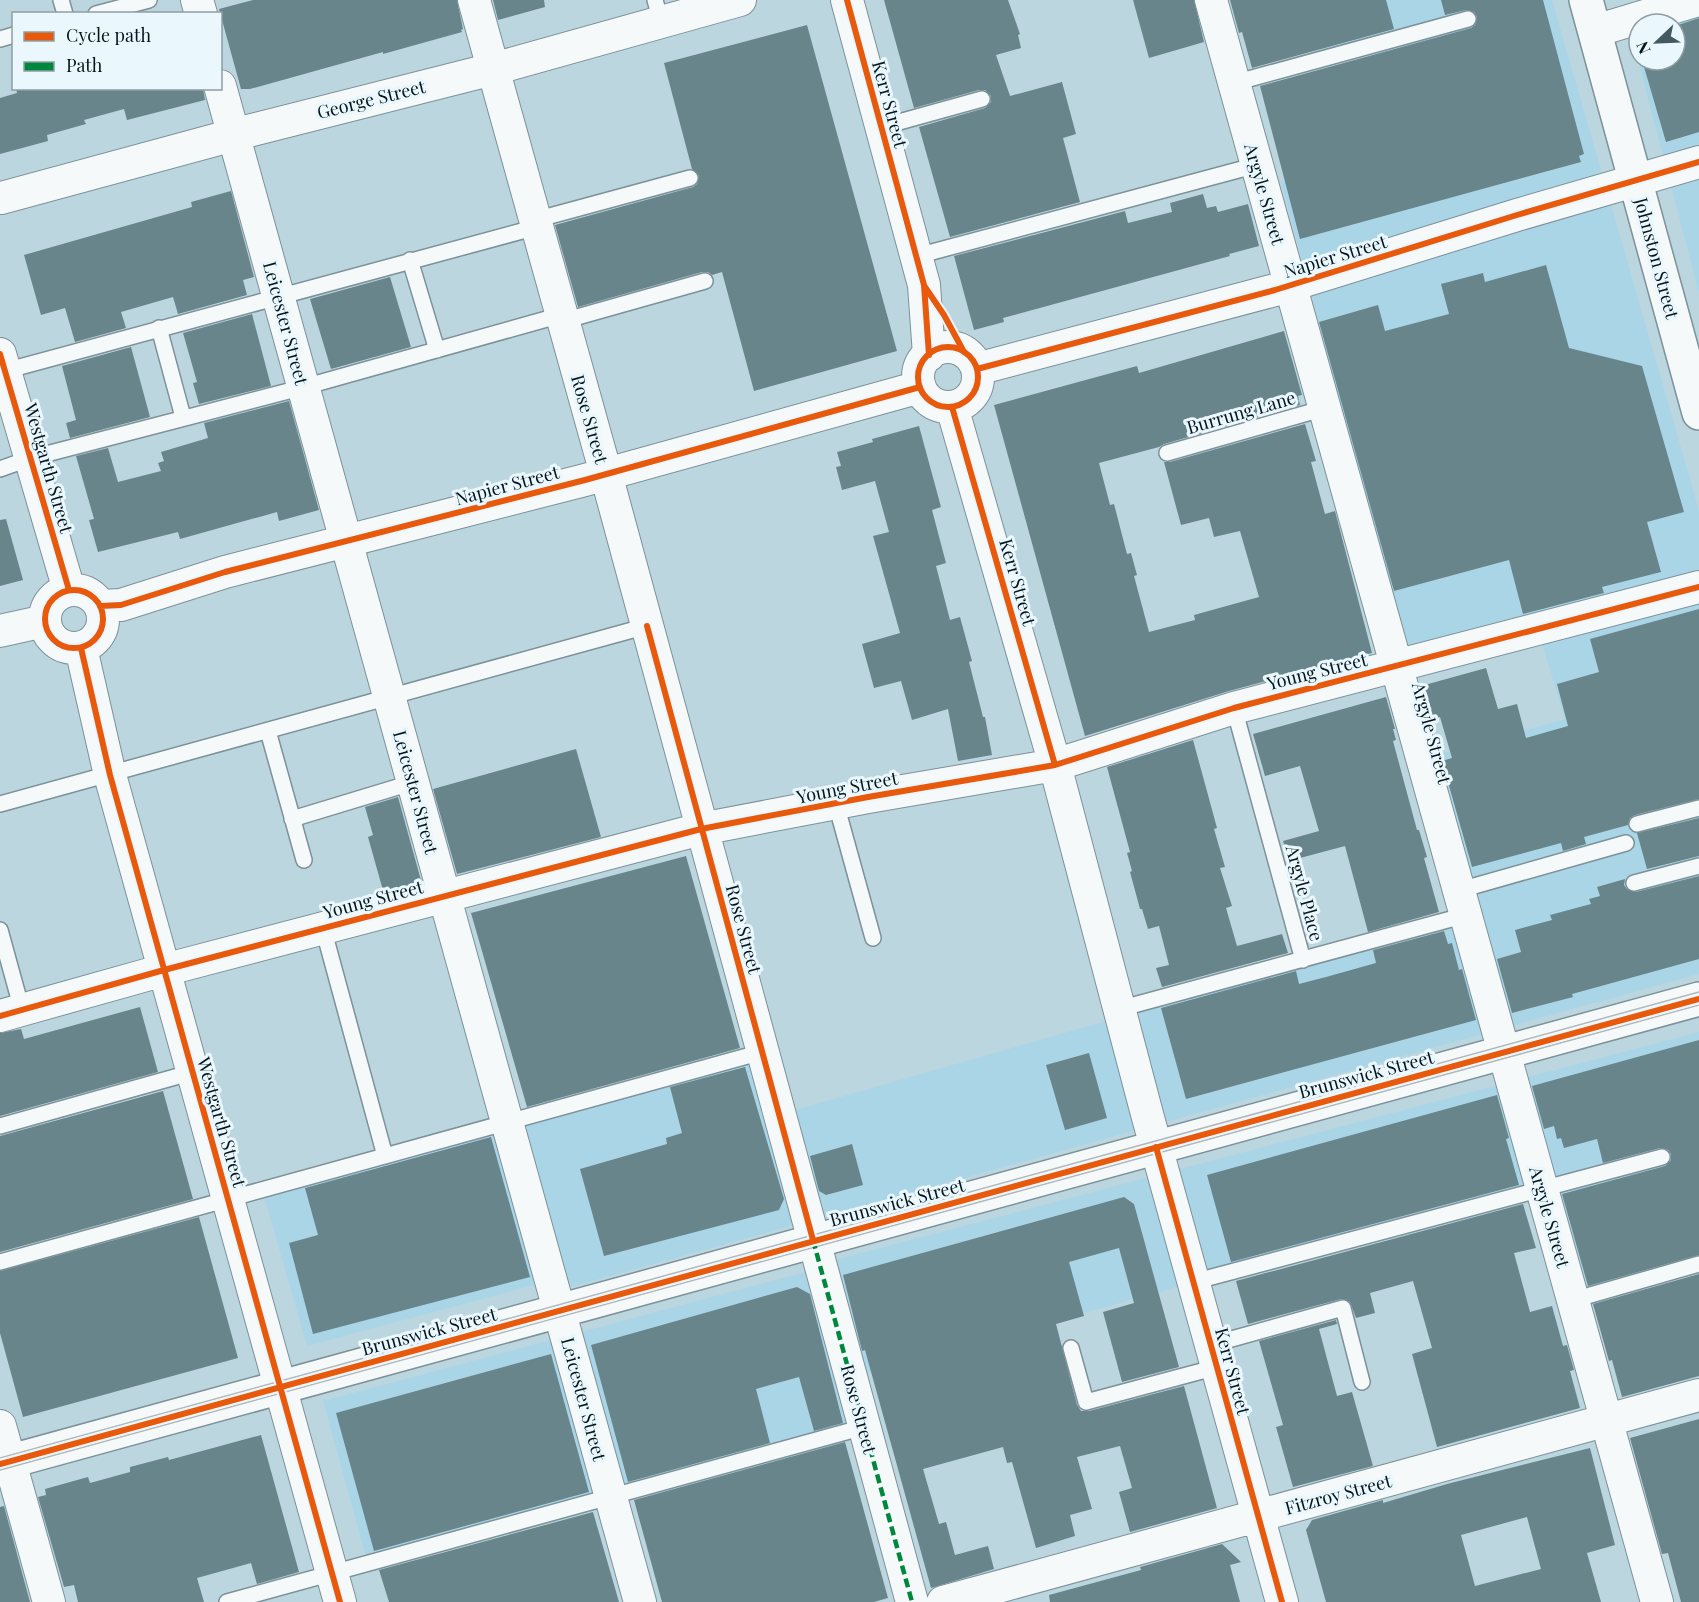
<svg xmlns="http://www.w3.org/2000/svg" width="1699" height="1602" font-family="'Playfair Display',serif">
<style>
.built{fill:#aad5e6}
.building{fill:#67858b;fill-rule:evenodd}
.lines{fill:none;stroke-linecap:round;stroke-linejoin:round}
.lane-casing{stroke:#7d9198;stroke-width:18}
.street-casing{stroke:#7d9198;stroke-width:34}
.secondary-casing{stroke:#7d9198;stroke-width:36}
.lane{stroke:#f5f9fa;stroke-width:15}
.street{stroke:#f5f9fa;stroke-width:32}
.secondary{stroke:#f5f9fa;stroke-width:33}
.tram{stroke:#b1b8bb;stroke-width:1.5}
.quiet{stroke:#00873e;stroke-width:4.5;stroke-dasharray:9 4.5;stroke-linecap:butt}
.cycleway-casing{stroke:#eaf8fe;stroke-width:10}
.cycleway{stroke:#e8590c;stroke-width:6}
.labels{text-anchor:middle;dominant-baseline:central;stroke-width:6;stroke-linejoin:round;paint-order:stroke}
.street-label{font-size:18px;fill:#04151b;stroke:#eaf8fe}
</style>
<rect width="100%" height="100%" fill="#bcd6e0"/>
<!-- built -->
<path class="built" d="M1310 0H1552L1699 510V974L560 1290 515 1122 751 1059 767 1118 1099 1023 1476 922 1437 755 1565 719 1541 640 1413 675 1281 182 1409 150 1388 46 1325 58Z
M1699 12V293L1631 33 1639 31V60H1675V24H1661Z
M1699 1032V1262L1584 1290 1554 1183 863 1374 831 1261Z
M495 1130 538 1284 307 1346 264 1196Z
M809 1271 850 1427 367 1560 323 1401Z"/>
<!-- building -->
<path class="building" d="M253 0H457L463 29 461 30 462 32 383 54V52L250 89H241L219 9Z
M493 0H544L545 7 498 20Z
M884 0H1008L1020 34 1018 35 1021 48 996 55 1010 96 1062 82 1076 134 1063 138 1080 202 950 237 919 127 985 108 991 102V96L985 90H979L914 108Z
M1133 0H1194L1204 42 1149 58Z
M1230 0H1386L1394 29 1252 68 1242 32 1239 33Z
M1441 0H1543L1584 154 1579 156 1581 162 1300 239 1260 86 1471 28 1475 25 1477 17 1474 12 1466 10 1445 15Z
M1699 18V132L1666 142 1642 60H1675V26Z
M807 25 897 351 754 391 722 272 712 275 708 272H702L578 307 555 225 693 187 697 184 699 176 692 169 664 63Z
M16 88H203L205 100 127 120 124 109 84 120 86 124 47 135 48 141 0 154V98L17 93Z
M231 191 254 277 243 280 247 295 178 314 173 297 121 312 126 328 75 342 65 308 41 315 24 255 192 207 191 202Z
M1203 194 1207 208 1216 206 1218 212 1248 204 1259 246 1229 254 1230 256 1003 318 1004 322 974 330 954 256 1125 211 1128 223 1172 212 1170 203Z
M1546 265 1569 348 1642 366 1684 512 1647 522 1661 572 1602 587 1604 593 1523 614 1509 560 1394 591 1319 322 1378 305 1385 331 1449 314 1441 284 1483 273 1485 282Z
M390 277 411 347 331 369 310 299Z
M252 314 271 386 199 404 193 383 197 382 183 333Z
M1284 331 1302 395 1298 396 1300 405 1164 444 1159 447 1099 463 1110 505 1114 504 1127 554 1131 553 1137 575 1134 576 1149 632 1195 620 1194 615 1259 597 1240 531 1214 537 1209 518 1181 525 1164 462H1170L1305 424 1316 461 1311 462 1325 514 1335 511 1372 653 1229 691 1085 736 994 405 1137 366 1139 373Z
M131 347 150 417 70 438 66 423 76 420 62 366Z
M289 401 319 510 279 521 277 512 180 539 178 532 98 552 89 520 94 519 76 456 108 448 118 482 161 471 158 463 164 461 161 452 208 438 204 423Z
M919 426 941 507 932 510 946 563 936 566 950 620 960 617 972 661 969 662 983 717H985L992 755 958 761 948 709 912 720 901 681 874 688 862 644 900 633 873 536 889 532 875 481 842 490 836 467 841 466 837 452 873 442 872 439Z
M6 519 23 580 0 586V520Z
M1699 609V799L1635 815 1630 818 1628 825 1584 837 1586 844 1563 851 1561 843 1472 867 1442 761 1452 758 1440 717 1430 719 1421 686 1486 668 1498 709 1517 704 1526 738 1568 726 1557 684 1599 672 1590 639Z
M1386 697 1395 729H1393L1396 740 1393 741 1417 830H1419L1427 857 1424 858 1439 912 1368 932 1345 846 1289 861 1283 841 1319 831 1300 766 1265 776 1253 734Z
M1193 740 1217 828 1214 829 1225 867 1220 868 1232 906 1226 908 1237 946 1282 934 1288 953 1162 987 1156 968 1169 965 1159 926 1148 929 1142 909H1140L1130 872 1132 871 1127 853 1130 852 1107 767Z
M576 749 601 837 457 874 433 789Z
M398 797 422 884 384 894 368 837 373 835 365 807Z
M1699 818V856L1647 869 1637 833Z
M686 856 740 1048 527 1107 471 913Z
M1699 876V959L1572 994 1573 997 1512 1013 1497 959 1521 952 1515 930 1552 920 1550 915 1591 904 1589 899 1600 896 1597 887 1625 879 1624 885 1627 889 1636 892Z
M1444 931 1448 944 1452 943 1459 970 1462 969 1476 1020 1186 1099 1161 1008 1296 971 1299 984 1326 977 1376 963 1373 950Z
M140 1007 158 1072 0 1116V1033L21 1029 24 1039Z
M1699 1040V1255L1588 1286 1562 1194 1665 1166 1671 1160V1154L1668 1150 1660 1148 1603 1163 1597 1139 1564 1148 1561 1138 1557 1139 1554 1126 1544 1129 1532 1086Z
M1089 1053 1107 1118 1065 1130 1046 1065Z
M745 1067 784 1199 779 1210 604 1256 580 1169 667 1144 666 1138 682 1133 670 1087Z
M163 1091 193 1199 0 1252V1136Z
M1497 1095 1509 1138 1506 1139 1519 1185 1231 1262 1207 1175Z
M491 1137 530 1277 313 1334 289 1243 318 1235 305 1188Z
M852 1144 863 1185 826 1195 819 1191 810 1156Z
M1124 1197 1134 1204 1179 1367 1122 1382 1103 1312 1134 1303 1119 1248 1069 1262 1084 1316 1056 1324 1077 1405 1081 1411H1089L1184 1386 1217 1508 1130 1532 1119 1492 1132 1488 1120 1446 1077 1457 1092 1509 1070 1515 1075 1536 1036 1548 1012 1462 1007 1463 1003 1447 923 1469 939 1524 946 1522 955 1555 988 1546 994 1569 931 1588 865 1350 862 1351 843 1275Z
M1523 1204 1536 1248 1514 1253 1530 1312 1552 1306 1563 1346 1567 1345 1574 1370 1570 1371 1580 1408 1437 1447 1412 1354 1432 1348 1413 1281 1370 1293 1375 1313 1356 1318 1350 1302 1341 1299 1248 1324 1236 1281Z
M199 1217 238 1358 23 1417 0 1333V1271Z
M1699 1274V1376L1622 1397 1612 1360 1609 1361 1593 1304Z
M797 1287 810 1294 843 1423 814 1431 799 1377 756 1389 770 1443 628 1482 591 1345Z
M1336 1320 1337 1324 1319 1329 1337 1396 1352 1392 1373 1466 1293 1487 1276 1427 1283 1425 1259 1341Z
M551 1354 589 1492 374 1551 336 1413Z
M1699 1419V1602H1681L1668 1553 1662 1554 1630 1438Z
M261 1435 299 1572 257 1584 251 1563 197 1578 204 1602H78L74 1585 64 1587 38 1497 46 1495 45 1489 88 1477 90 1483 130 1472V1467L168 1457 169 1460Z
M845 1442 888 1598 874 1602H662L634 1500Z
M1590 1448 1615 1545 1587 1553 1601 1602H1326L1306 1530 1312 1520 1383 1500V1503L1447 1484ZM1527 1517 1541 1569 1475 1586 1461 1535Z
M4 1506 30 1602H0V1507Z
M593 1512 619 1602H389L379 1570Z
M1222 1544 1241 1562 1230 1565 1240 1602H1050L1049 1595 1141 1570 1140 1567Z"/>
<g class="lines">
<!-- lane casing -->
<g class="lane-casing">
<path id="lane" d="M61 0 65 14
M655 0 661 22
M96 14 149 0
M0 39 14 35
M1234 83 1468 19
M881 127 982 99
M535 220 690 178
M917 256 1257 165
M410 260 437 350
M563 321 705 281
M159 328 183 417
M1 372 537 227
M1167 453 1325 408
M0 469 31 458 304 387 561 315
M1234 708 1303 960
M268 731 304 860
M0 804 647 626
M836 804 873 938
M292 819 414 782
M1637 824 1699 808
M1634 883 1699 866
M1460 890 1626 843
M323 928 385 1156
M0 930 22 1010
M1119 1009 1466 915
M0 1126 193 1072
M0 1262 762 1052
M1193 1282 1662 1157
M1573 1300 1699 1264
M1210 1345 1343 1308 1362 1382
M1071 1348 1086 1402 1217 1367
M227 1602 864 1427"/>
</g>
<!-- street casing -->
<g class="street-casing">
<path id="street" d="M197 0 201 14
M474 0 606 474 912 1602
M847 0 924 285 929 355
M1211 0 1657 1602
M1595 31 1698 0
M220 86 640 1602
M1 198 252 130 493 69 740 0
M918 377a30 30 0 1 1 60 0a30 30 0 1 1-60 0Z
M0 354 69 590
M977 369 1275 290 1517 215 1699 162
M952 407 1055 765 1147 1114 1282 1602
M45 619a29 29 0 1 1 58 0a29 29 0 1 1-58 0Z
M100 606 121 605 225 572 585 480 920 387
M0 631 45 621
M81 648 110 775 340 1602
M0 1016 164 970 701 829 868 797 1055 765 1234 708 1699 587
M0 1426 49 1602
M943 1602 1699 1395"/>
</g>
<!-- secondary casing -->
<g class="secondary-casing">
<path id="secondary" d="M1586 0 1699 413
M0 1464 1699 999"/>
</g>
<!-- lane -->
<use href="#lane" class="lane"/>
<!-- street -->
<use href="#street" class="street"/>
<!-- secondary -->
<use href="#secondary" class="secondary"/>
<!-- tram -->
<path class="tram" d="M0 1458 1699 992
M0 1470 1699 1005"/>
<!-- quiet -->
<path class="quiet" d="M813 1240 912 1602"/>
<!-- cycleway casing -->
<g class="cycleway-casing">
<path id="cycleway" d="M847 0 924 285 929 355
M925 287 944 315 964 352
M918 377a30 30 0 1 1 60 0a30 30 0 1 1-60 0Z
M0 354 69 590
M977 369 1275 290 1517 215 1699 162
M952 407 1055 765
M45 619a29 29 0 1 1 58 0a29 29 0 1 1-58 0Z
M100 606 121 605 225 572 585 480 920 387
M647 626 813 1240
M81 648 110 775 340 1602
M0 1016 164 970 701 829 868 797 1055 765 1234 708 1699 587
M1156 1147 1282 1602
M0 1464 1699 999"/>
</g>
<!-- cycleway -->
<use href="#cycleway" class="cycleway"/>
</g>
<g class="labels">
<!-- street labels -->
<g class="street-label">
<text transform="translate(371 99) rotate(-14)">George Street</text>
<text transform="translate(890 104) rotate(75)">Kerr Street</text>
<text transform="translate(1265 194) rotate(74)">Argyle Street</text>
<text transform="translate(1335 256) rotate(-17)">Napier Street</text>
<text transform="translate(1657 258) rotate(75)">Johnston Street</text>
<text transform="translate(286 323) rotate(75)">Leicester Street</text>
<text transform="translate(1241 412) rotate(-16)">Burrung Lane</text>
<text transform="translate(590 419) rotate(74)">Rose Street</text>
<text transform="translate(49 468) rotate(74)">Westgarth Street</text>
<text transform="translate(507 485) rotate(-15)">Napier Street</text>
<text transform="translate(1018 582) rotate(74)">Kerr Street</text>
<text transform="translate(1317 671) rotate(-14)">Young Street</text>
<text transform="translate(1432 733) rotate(75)">Argyle Street</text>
<text transform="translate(847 787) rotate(-11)">Young Street</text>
<text transform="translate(416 792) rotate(75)">Leicester Street</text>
<text transform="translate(1305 893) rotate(75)">Argyle Place</text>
<text transform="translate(373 899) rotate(-15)">Young Street</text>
<text transform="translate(744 929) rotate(75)">Rose Street</text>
<text transform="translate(1366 1074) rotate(-15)">Brunswick Street</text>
<text transform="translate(222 1122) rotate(74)">Westgarth Street</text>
<text transform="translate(897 1202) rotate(-15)">Brunswick Street</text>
<text transform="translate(1550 1217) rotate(74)">Argyle Street</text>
<text transform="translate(429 1331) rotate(-15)">Brunswick Street</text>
<text transform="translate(1233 1371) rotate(75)">Kerr Street</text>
<text transform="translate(584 1399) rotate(75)">Leicester Street</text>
<text transform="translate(859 1409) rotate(75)">Rose Street</text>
<text transform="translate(1338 1494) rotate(-15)">Fitzroy Street</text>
</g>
</g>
<!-- legend -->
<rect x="12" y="12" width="210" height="78" fill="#eaf8fe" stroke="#8e9da3" stroke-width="1.5"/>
<rect x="24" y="32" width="30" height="9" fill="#e8590c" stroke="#8e9da3" stroke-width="1.5"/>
<text x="66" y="42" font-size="18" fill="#04151b">Cycle path</text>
<rect x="24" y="62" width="30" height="9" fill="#00873e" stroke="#8e9da3" stroke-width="1.5"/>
<text x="66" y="72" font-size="18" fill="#04151b">Path</text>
<!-- north arrow -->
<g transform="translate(1657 42) rotate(247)"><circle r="28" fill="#eaf8fe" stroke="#8e9da3" stroke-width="1.5"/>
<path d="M0-4.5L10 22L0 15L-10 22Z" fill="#445960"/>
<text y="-9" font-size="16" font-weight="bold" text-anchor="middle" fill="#04151b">N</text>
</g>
</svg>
